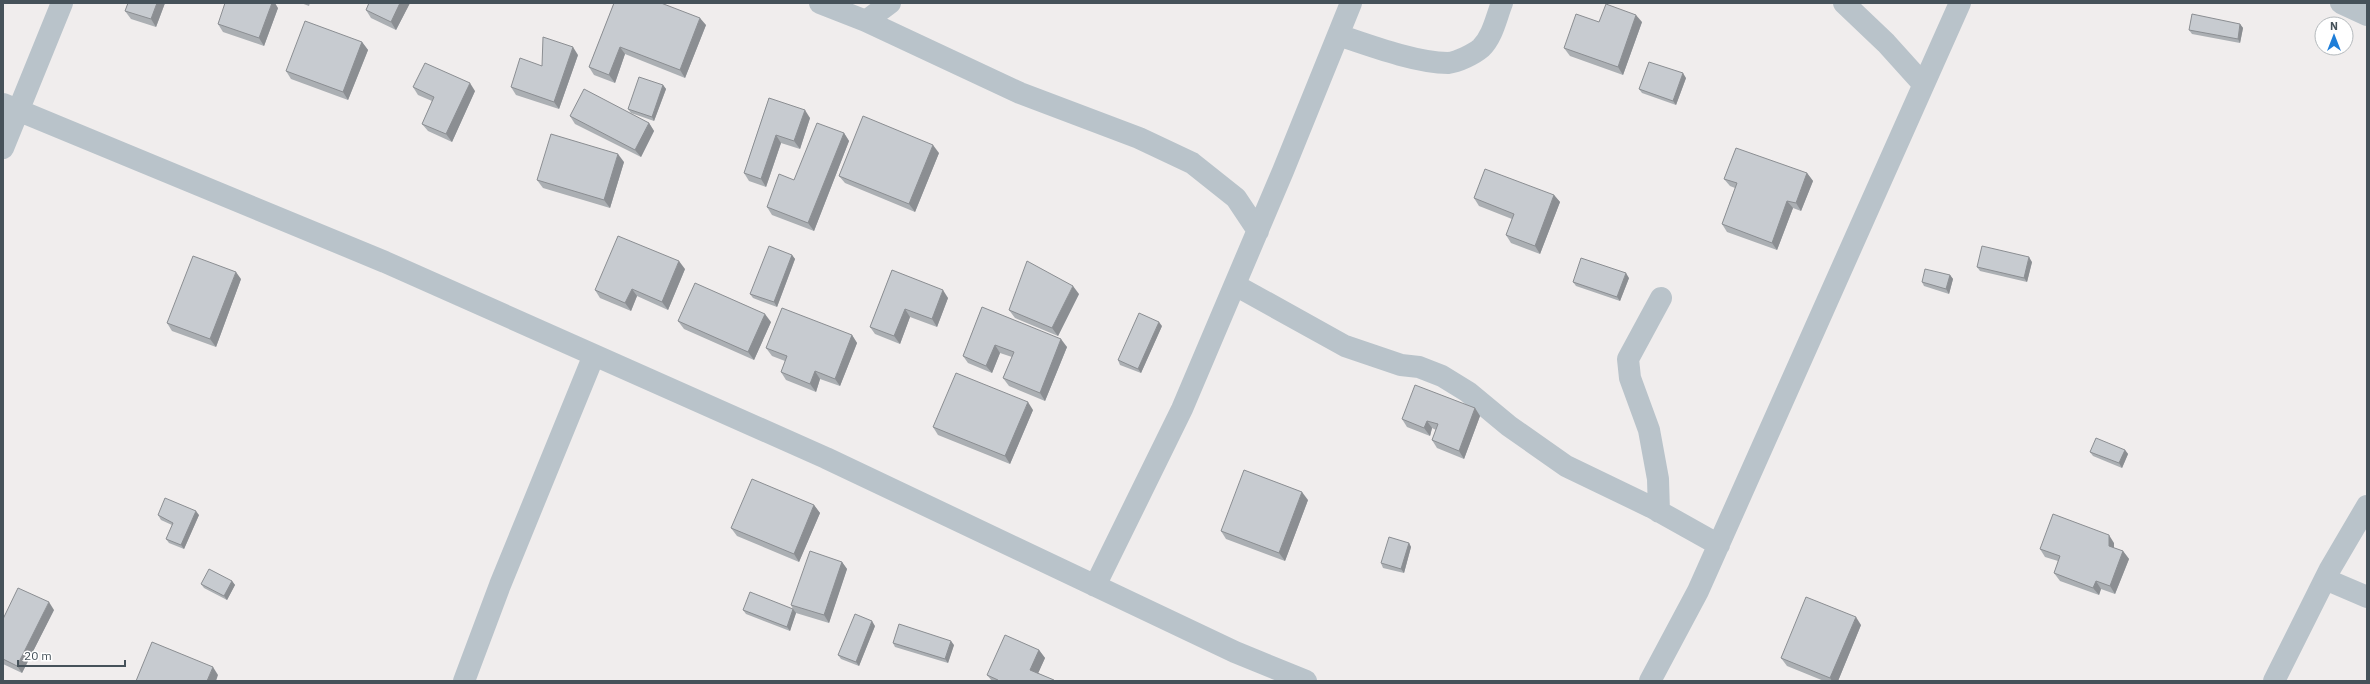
<svg xmlns="http://www.w3.org/2000/svg" width="2370" height="684" font-family="'IBM Plex Sans',sans-serif">
<style>
.lines{fill:none;stroke-linecap:round;stroke-linejoin:round}
.street{stroke:#b9c3ca;stroke-width:22}
.wall{fill:#abafb3}
.shaded-wall{fill:#8b8e92}
.building{fill:#c7cbd0;stroke:#8b8e92}
</style>
<rect width="100%" height="100%" fill="#f0eded"/>
<g class="lines">
<!-- street -->
<path class="street" d="M820 3 866 21 1020 93 1139 138 1192 163 1236 198 1258 231
M1844 3 1886 43 1923 84
M2341 3 2367 15
M866 21 890 3
M1338 35C1368 45 1416 63 1448 63 1458 62 1474 54 1481 48 1493 36 1496 18 1502 3
M3 104 385 262 826 458 1235 652 1306 681
M3 148 62 3
M1235 285 1345 346 1401 365 1419 367 1442 376 1468 392 1509 426 1566 466 1651 507 1719 545
M1659 512 1658 479 1649 430 1630 378 1628 359 1661 298
M2325 579 2367 597
M1095 586 1182 409 1283 171 1351 3
M464 681 500 585 594 355
M1650 681 1698 591 1960 3
M2274 681 2330 569 2367 506"/>
</g>
<!-- wall -->
<path class="wall" d="M128 3H165L156 27 131 19 125 11Z
M301 3H310L309 6Z
M369 3H410L396 30 371 18 366 10Z
M614 3 706 25 685 78 625 54 615 83 594 75 589 67Z
M278 8 264 46 223 32 218 24Z
M1599 22H1642L1623 75 1570 56 1564 48Z
M2240 24 2243 28 2240 43 2192 34 2189 30Z
M362 42 368 50 348 100 291 79 286 71Z
M578 55 559 109 516 95 511 87 542 66Z
M1686 78 1676 105 1642 93 1639 89Z
M663 85 666 89 654 121 631 113 628 109Z
M413 87 475 91 452 142 428 131 422 124 432 101 418 95Z
M769 98 810 118 800 149 781 143 766 187 749 181 744 173Z
M570 116 649 123 654 131 641 157 575 124Z
M844 133 849 141 814 231 772 215 767 207 794 180Z
M939 153 915 212 845 183 839 176Z
M624 162 610 208 543 188 537 180Z
M1807 173 1813 181 1801 211 1793 208 1777 250 1727 232 1722 224 1735 188 1730 186 1724 179Z
M1554 195 1560 202 1540 254 1511 243 1506 235 1512 219 1479 206 1474 198Z
M792 255 795 259 777 307 753 298 750 294Z
M2032 262 2027 282 1980 271 1977 267Z
M685 269 668 310 637 296 631 311 600 298 595 290Z
M892 270 948 298 937 327 910 317 900 344 875 334 870 327Z
M1950 275 1953 279 1949 294 1924 286 1922 282Z
M1629 278 1620 301 1576 286 1573 282Z
M241 279 216 347 172 331 167 323Z
M1079 294 1058 336 1015 318 1009 310Z
M982 307 1067 347 1045 401 1009 386 1003 378 1012 357 1000 353 992 373 968 363 963 356Z
M678 321 771 322 754 360 684 329Z
M1162 326 1141 373 1120 365 1118 360Z
M852 335 857 343 840 386 820 379 816 392 786 380 781 372 785 361 772 356 766 348Z
M1475 408 1480 416 1464 459 1437 448 1432 440 1436 430 1432 428 1430 436 1407 427 1402 419Z
M1033 410 1010 464 938 435 933 427Z
M2125 450 2128 454 2122 468 2093 456 2090 452Z
M1308 500 1285 561 1226 539 1221 531Z
M814 505 820 513 799 562 737 536 731 528Z
M158 515H199L184 549 169 543 166 539 172 525 161 520Z
M1409 543 1411 547 1404 573 1383 568 1381 563Z
M2114 543V548L2123 551 2129 559 2115 594 2101 589 2099 595 2060 581 2054 573 2058 561 2045 557 2040 549Z
M842 562 847 569 829 623 796 613 790 631 746 614 743 610 793 609 791 605Z
M232 581 235 585 227 600 204 588 201 584Z
M54 610 22 673 3 664V619Z
M1861 625 1838 681H1824L1787 666 1781 658Z
M875 626 859 666 841 659 838 655Z
M893 643 954 645 948 663 895 647Z
M1039 650 1045 658 1038 673 1055 681H992L987 675Z"/>
<!-- shaded-wall -->
<path class="shaded-wall" d="M157 3H165L156 27 151 19Z
M272 3H275L278 8 264 46 259 38Z
M400 3H410L396 30 391 22Z
M1636 15 1642 22 1623 75 1618 67Z
M700 18 706 25 685 78 680 70Z
M2240 24 2243 28 2240 43 2238 39Z
M362 42 368 50 348 100 343 92Z
M573 47 578 55 559 109 554 102Z
M620 47 625 54 615 83 609 75Z
M1683 73 1686 78 1676 105 1673 101Z
M470 83 475 91 452 142 446 134Z
M663 85 666 89 654 121 652 117Z
M805 110 810 118 800 149 794 141Z
M649 123 654 131 641 157 635 150Z
M844 133 849 141 814 231 808 223Z
M776 135 781 143 766 187 761 179Z
M933 145 939 153 915 212 909 204Z
M618 154 624 162 610 208 604 200Z
M1807 173 1813 181 1801 211 1796 203Z
M1554 195 1560 202 1540 254 1535 246Z
M1787 201 1793 208 1777 250 1772 243Z
M792 255 795 259 777 307 774 302Z
M2029 257 2032 262 2027 282 2024 278Z
M679 261 685 269 668 310 662 302Z
M236 272 241 279 216 347 210 339Z
M1626 273 1629 278 1620 301 1617 297Z
M1950 275 1953 279 1949 294 1946 289Z
M1073 286 1079 294 1058 336 1052 328Z
M632 289 637 296 631 311 625 303Z
M943 290 948 298 937 327 932 319Z
M905 309 910 317 900 344 894 336Z
M765 314 771 322 754 360 748 352Z
M1159 322 1162 326 1141 373 1138 369Z
M852 335 857 343 840 386 835 379Z
M1061 339 1067 347 1045 401 1040 393Z
M995 345 1000 353 992 373 986 366Z
M815 371 820 379 816 392 810 384Z
M1028 402 1033 410 1010 464 1005 456Z
M1475 408 1480 416 1464 459 1459 451Z
M1427 421 1432 428 1430 436 1424 428Z
M2125 450 2128 454 2122 468 2119 463Z
M1302 492 1308 500 1285 561 1279 553Z
M814 505 820 513 799 562 794 554Z
M196 511 199 515 184 549 181 545Z
M2109 535 2114 543V553L2109 546Z
M1409 543 1411 547 1404 573 1401 569Z
M2123 551 2129 559 2115 594 2110 586Z
M842 562 847 569 829 623 824 615Z
M232 581 235 585 227 600 224 596Z
M2096 581 2101 589 2099 595 2093 588Z
M49 602 54 610 22 673 17 666Z
M793 609 796 613 790 631 787 627Z
M1856 617 1861 625 1838 681H1832L1830 678Z
M872 621 875 626 859 666 856 662Z
M951 641 954 645 948 663 945 659Z
M1039 650 1045 658 1036 678 1030 670Z
M213 667 218 675 216 681H207Z"/>
<!-- building -->
<path class="building" d="M128 3H157L151 19 125 11Z
M225 3H272L259 38 218 24Z
M369 3H400L391 22 366 10Z
M614 3H661L700 18 680 70 620 47 609 75 589 67Z
M1606 4 1636 15 1618 67 1564 48 1576 14 1599 22Z
M2192 14 2240 24 2238 39 2189 30Z
M305 21 362 42 343 92 286 71Z
M543 37 573 47 554 102 511 87 520 58 542 66Z
M1649 62 1683 73 1673 101 1639 89Z
M425 63 470 83 446 134 422 124 434 97 413 87Z
M639 77 663 85 652 117 628 109Z
M584 89 649 123 635 150 570 116Z
M769 98 805 110 794 141 776 135 761 179 744 173Z
M863 116 933 145 909 204 839 176Z
M817 123 844 133 808 223 767 207 779 174 794 180Z
M551 134 618 154 604 200 537 180Z
M1736 148 1807 173 1796 203 1787 201 1772 243 1722 224 1737 183 1724 179Z
M1485 169 1554 195 1535 246 1506 235 1514 214 1474 198Z
M618 236 679 261 662 302 632 289 625 303 595 290Z
M769 246 792 255 774 302 750 294Z
M1982 246 2029 257 2024 278 1977 267Z
M193 256 236 272 210 339 167 323Z
M1581 258 1626 273 1617 297 1573 282Z
M1027 261 1073 286 1052 328 1009 310Z
M1925 269 1950 275 1946 289 1922 282Z
M892 270 943 290 932 319 905 309 894 336 870 327Z
M695 283 765 314 748 352 678 321Z
M982 307 1061 339 1040 393 1003 378 1014 352 995 345 986 366 963 356Z
M782 308 852 335 835 379 815 371 810 384 781 372 787 356 766 348Z
M1139 313 1159 322 1138 369 1118 360Z
M956 373 1028 402 1005 456 933 427Z
M1415 385 1475 408 1459 451 1432 440 1438 424 1427 421 1424 428 1402 419Z
M2096 438 2125 450 2119 463 2090 452Z
M1244 470 1302 492 1279 553 1221 531Z
M752 479 814 505 794 554 731 528Z
M165 498 196 511 181 545 166 539 173 523 158 515Z
M2053 514 2109 535V546L2123 551 2110 586 2096 581 2093 588 2054 573 2060 556 2040 549Z
M1389 537 1409 543 1401 569 1381 563Z
M810 551 842 562 824 615 791 605Z
M209 569 232 581 224 596 201 584Z
M18 588 49 602 17 666 3 659V619Z
M750 592 793 609 787 627 743 610Z
M1806 597 1856 617 1830 678 1781 658Z
M855 614 872 621 856 662 838 655Z
M899 624 951 641 945 659 893 643Z
M1005 635 1039 650 1030 670 1054 680V681H998V680L987 675Z
M152 642 213 667 207 681H136Z"/>
<!-- border -->
<rect width="2370" height="684" fill="none" stroke="#46525a" stroke-width="8"/>
<!-- north arrow -->
<g transform="translate(2334 36)"><circle r="19" fill="#ffffff" stroke="#b5babd"/>
<path d="M0-3L7 15L0 10L-7 15Z" fill="#1f7ed8"/>
<text y="-6" font-size="11" font-weight="bold" text-anchor="middle" fill="#46525a">N</text>
</g>
<!-- scale -->
<path d="M18 660v6h107v-6" fill="none" stroke="#46525a" stroke-width="2"/>
<text x="24" y="660" font-size="12" fill="#46525a" stroke="#ffffff" stroke-width="3" paint-order="stroke">20 m</text>
</svg>
